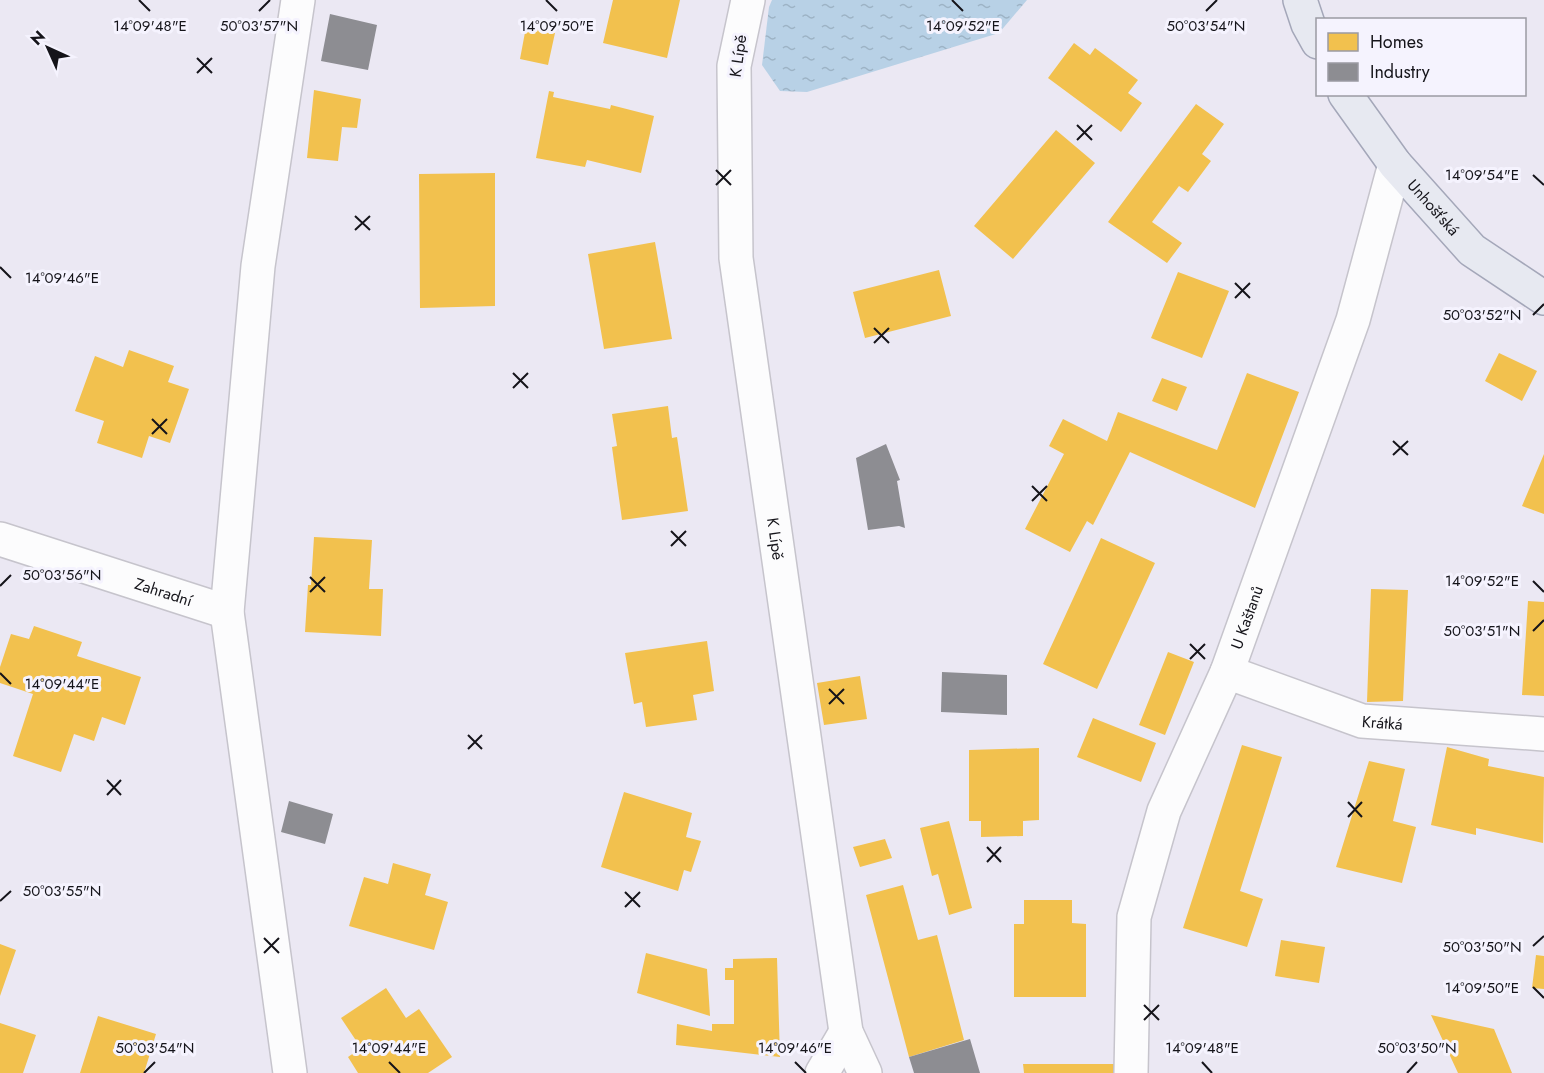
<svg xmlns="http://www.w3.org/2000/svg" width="1544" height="1073" font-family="Jost,sans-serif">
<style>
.water{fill:url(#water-ripples)}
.homes{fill:#f2c14e}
.industry{fill:#8d8d92}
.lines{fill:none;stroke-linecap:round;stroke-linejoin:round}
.minor-casing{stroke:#c6c4cc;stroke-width:36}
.major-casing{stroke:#a4a7b9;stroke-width:36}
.minor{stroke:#fcfcfd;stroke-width:33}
.major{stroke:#e7e9f1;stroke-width:33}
.ticks{fill:none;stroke:#15141a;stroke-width:2}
.labels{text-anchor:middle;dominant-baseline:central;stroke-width:6;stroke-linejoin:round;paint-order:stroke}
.street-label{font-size:16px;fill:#15141a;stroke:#f5f3fe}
.ticks-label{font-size:15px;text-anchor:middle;fill:#15141a;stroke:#f5f3fe;stroke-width:6;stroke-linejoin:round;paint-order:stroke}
</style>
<defs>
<pattern id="water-ripples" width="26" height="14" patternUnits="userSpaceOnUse" patternTransform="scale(1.5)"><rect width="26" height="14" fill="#b8d1e6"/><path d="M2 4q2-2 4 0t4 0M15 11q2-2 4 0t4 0" fill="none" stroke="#9db3c5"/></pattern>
</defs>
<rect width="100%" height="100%" fill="#ebe8f3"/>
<!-- water -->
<path class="water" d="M772 0H1027L999 33 807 92 780 91 762 65 769 7Z"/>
<!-- homes -->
<path class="homes" d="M613 0H680L667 58 603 43Z
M526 27 555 33 548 65 520 59Z
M1074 43 1090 55 1095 48 1138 80 1128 93 1142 103 1121 132 1048 78Z
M314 90 361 99 357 128 342 127 338 161 307 158Z
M549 91 554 92 553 97 610 109 611 105 654 116 641 173 587 160 585 167 536 158Z
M1196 104 1224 124 1202 154 1211 161 1188 192 1179 186 1152 222 1182 243 1167 263 1108 222Z
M1056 130 1095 163 1013 259 974 226Z
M495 173V306L420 308 419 174Z
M655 242 672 339 604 349 588 254Z
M939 270 951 316 865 338 853 292Z
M1178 272 1229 291 1202 358 1151 338Z
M129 350 174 366 168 382 189 389 170 443 149 436 142 458 97 443 104 421 75 411 95 356 123 367Z
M1499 353 1537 371 1522 401 1485 381Z
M1247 373 1299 392 1255 508 1130 452 1093 525 1087 521 1070 552 1025 529 1064 454 1049 446 1063 419 1107 441 1118 412 1217 450Z
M1162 378 1187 387 1177 411 1152 401Z
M668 406 672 438 677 437 688 511 622 520 612 447 617 446 612 414Z
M1544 454V514L1522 506Z
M314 537 372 540 369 589H383L381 636 305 632 308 585H311Z
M1101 538 1155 563 1097 689 1043 664Z
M1371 589 1408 590 1403 701 1367 702Z
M1528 601 1544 602V696L1522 695Z
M34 626 82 642 77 656 141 677 125 725 102 717 94 741 74 734 61 772 13 756 33 694 0 683V667L11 634 29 639Z
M707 641 714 691 693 695 697 720 646 727 642 702 634 704 625 653Z
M1168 652 1194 662 1165 735 1139 725Z
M860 676 867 719 824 725 817 683Z
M1093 718 1156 743 1141 782 1077 757Z
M1242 745 1282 757 1240 891 1263 899 1247 947 1183 928Z
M1447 747 1489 759 1488 766 1544 777 1543 843 1476 828V835L1431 825Z
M1039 748V820L1023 821V836L981 837V821H969V750Z
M1369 761 1405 769 1393 821 1416 827 1402 883 1336 867Z
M624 792 692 813 686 837 701 841 691 872 684 870 678 891 601 867Z
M949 821 972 908 949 915 938 874 932 876 920 828Z
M885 839 892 858 860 867 853 847Z
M393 863 431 874 425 895 448 902 434 950 349 926 364 877 388 884Z
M903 885 918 940 937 935 964 1040 909 1057 866 895Z
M1024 900H1072V923L1086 924V997H1014V924H1024Z
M1281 940 1325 947 1319 983 1275 976Z
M0 944 16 950 0 996Z
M646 953 707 969 710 1016 637 993Z
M1536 955 1544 956V989L1532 988Z
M777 958 780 1057 676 1045 677 1024 712 1031V1024H734V980H725V968H733V959Z
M386 988 406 1018 419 1009 452 1057 428 1073H358L348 1057 361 1048 341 1018Z
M1431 1015 1494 1029 1512 1073H1458Z
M98 1016 156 1034 144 1073H80Z
M0 1023 36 1035 23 1073H0Z
M1023 1064H1114V1073H1024Z"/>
<!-- industry -->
<path class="industry" d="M330 14 377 25 368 70 321 61Z
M886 444 900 480 897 481 905 528 899 526 868 530 856 458Z
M942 672 1007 675V715L941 712Z
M289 801 333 814 325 844 281 832Z
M970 1039 980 1073H914L909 1057Z"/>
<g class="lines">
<!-- minor casing -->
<g class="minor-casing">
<g id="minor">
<path id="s1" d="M748 0 734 66 736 258 846 1032 865 1073"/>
<path id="s2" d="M0 539 227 612"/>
<path id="s3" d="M1227 672 1362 721 1544 734"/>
<path d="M290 1073 227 612 258 266 298 0"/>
<path d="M822 1073 846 1032"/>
<path id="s4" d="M1131 1073 1134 917 1164 811 1227 672 1353 320 1395 164"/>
</g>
</g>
<!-- major casing -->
<g class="major-casing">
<g id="major">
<path d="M1300 0 1308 24 1318 42"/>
<path id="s5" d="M1345 94 1395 164 1472 250 1544 298"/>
</g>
</g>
<!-- minor -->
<use href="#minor" class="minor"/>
<!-- major -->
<use href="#major" class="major"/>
</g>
<!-- ticks -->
<path class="ticks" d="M139 0 150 11M546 0 557 11M952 0 963 11M259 11 270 0M1206 11 1217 0M197 58 212 73M197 73 212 58M1077 125 1092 140M1077 140 1092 125M716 170 731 185M1533 175 1544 185M716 185 731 170M355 216 370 230M355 230 370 216M0 267 11 278M1235 283 1250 298M1235 298 1250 283M1533 315 1544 304M874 328 889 343M874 343 889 328M513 373 528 388M513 388 528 373M152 419 167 434M152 434 167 419M1393 441 1408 455M1393 455 1408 441M1032 486 1047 501M1032 501 1047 486M671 531 686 546M671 546 686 531M310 577 325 592M1533 581 1544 592M0 586 11 575M310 592 325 577M1533 631 1544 620M1190 644 1205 659M1190 659 1205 644M0 673 11 684M829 689 844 704M829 704 844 689M468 735 482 749M468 749 482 735M107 780 121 795M107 795 121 780M1348 802 1362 817M1348 817 1362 802M987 847 1001 862M987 862 1001 847M625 892 640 907M0 901 11 891M625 907 640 892M264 938 279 953M1533 946 1544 936M264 953 279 938M1533 987 1544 998M1144 1005 1159 1020M1144 1020 1159 1005M389 1062 400 1073M795 1062 806 1073M1202 1062 1212 1073M144 1073 155 1062M1407 1073 1417 1062"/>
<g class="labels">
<!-- street labels -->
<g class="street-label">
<text transform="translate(738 56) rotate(-82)">K Lípě</text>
<text stroke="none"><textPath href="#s5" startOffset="144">Unhošťská</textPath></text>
<text stroke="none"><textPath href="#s1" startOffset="543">K Lípě</textPath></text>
<text stroke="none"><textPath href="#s2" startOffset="172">Zahradní</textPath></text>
<text stroke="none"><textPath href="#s4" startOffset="477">U Kaštanů</textPath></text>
<text stroke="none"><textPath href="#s3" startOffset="164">Krátká</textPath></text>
</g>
</g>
<g class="ticks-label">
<text x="150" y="31">14°09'48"E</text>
<text x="259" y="31">50°03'57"N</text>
<text x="557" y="31">14°09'50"E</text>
<text x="963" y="31">14°09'52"E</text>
<text x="1206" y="31">50°03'54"N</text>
<text x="1482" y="180">14°09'54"E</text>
<text x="62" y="283">14°09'46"E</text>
<text x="1482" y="320">50°03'52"N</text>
<text x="62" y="580">50°03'56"N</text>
<text x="1482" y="586">14°09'52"E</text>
<text x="1482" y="636">50°03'51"N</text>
<text x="62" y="689">14°09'44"E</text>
<text x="62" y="896">50°03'55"N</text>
<text x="1482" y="952">50°03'50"N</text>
<text x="1482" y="993">14°09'50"E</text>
<text x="155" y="1053">50°03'54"N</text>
<text x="389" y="1053">14°09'44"E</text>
<text x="795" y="1053">14°09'46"E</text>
<text x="1202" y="1053">14°09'48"E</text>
<text x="1417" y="1053">50°03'50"N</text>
</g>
<!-- legend -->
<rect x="1316" y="18" width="210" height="78" fill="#f5f3fe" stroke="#9b9aa3" stroke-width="1.5"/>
<rect x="1328" y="33" width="30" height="18" fill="#f2c14e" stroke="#9b9aa3" stroke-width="1.5"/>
<text x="1370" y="48" font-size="18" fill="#15141a">Homes</text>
<rect x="1328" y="63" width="30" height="18" fill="#8d8d92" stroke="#9b9aa3" stroke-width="1.5"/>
<text x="1370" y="78" font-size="18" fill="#15141a">Industry</text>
<!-- north arrow -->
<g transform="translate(48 48) rotate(315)" stroke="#f5f3fe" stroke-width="4.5" paint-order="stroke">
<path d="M0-4.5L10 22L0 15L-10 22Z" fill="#15141a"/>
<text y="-9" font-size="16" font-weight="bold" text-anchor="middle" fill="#15141a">N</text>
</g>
</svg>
